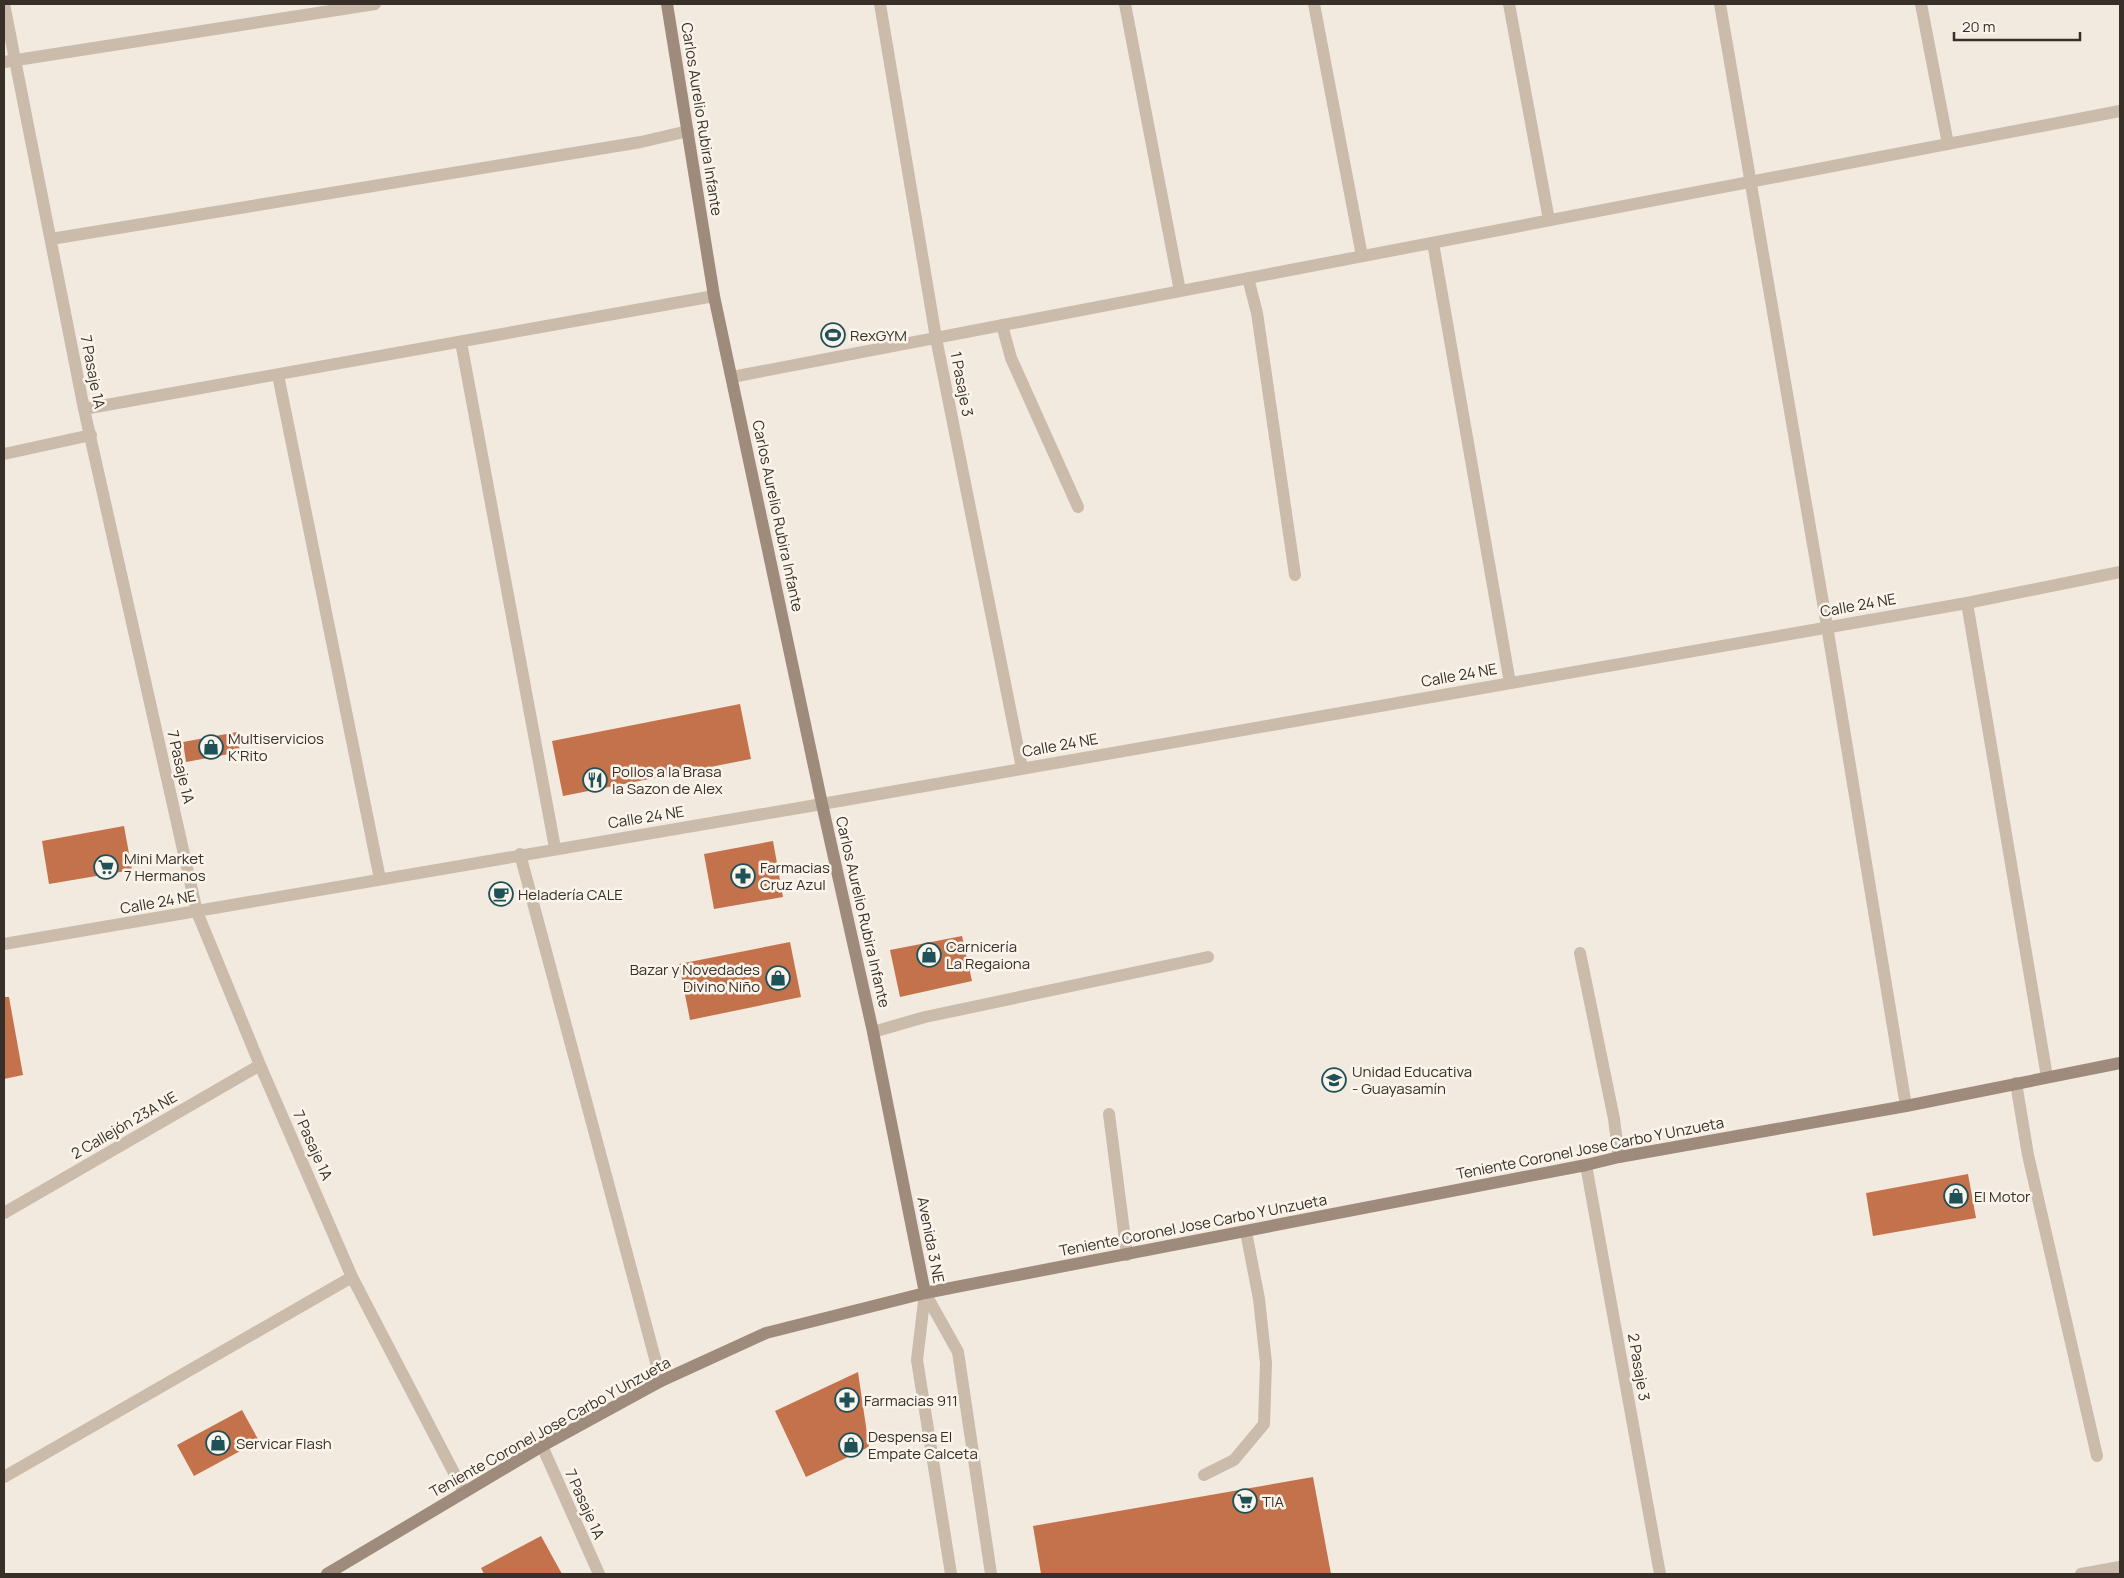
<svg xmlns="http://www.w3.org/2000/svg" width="2124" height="1578" font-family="Manrope,sans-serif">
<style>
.building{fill:#c4724b}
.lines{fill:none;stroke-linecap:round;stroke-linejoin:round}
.lane{stroke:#cabbaa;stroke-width:12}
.street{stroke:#cabbaa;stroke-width:12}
.secondary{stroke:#9e8b7b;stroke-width:12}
.labels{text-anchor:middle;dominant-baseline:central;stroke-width:5;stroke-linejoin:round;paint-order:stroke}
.street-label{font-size:15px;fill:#382f29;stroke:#faf4eb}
.poi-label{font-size:15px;fill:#382f29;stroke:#faf4eb;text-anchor:start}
</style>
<rect width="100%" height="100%" fill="#f2eade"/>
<!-- building -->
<path class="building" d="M740 704 751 759 563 796 552 741Z
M237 732 240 752 186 762 183 742Z
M124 826 132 870 49 884 42 841Z
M773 841 783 897 714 909 704 854Z
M962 936 972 981 900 997 890 950Z
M790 942 801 997 690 1020 679 964Z
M4 997H9L23 1075 4 1079Z
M1968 1174 1976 1218 1873 1236 1866 1193Z
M858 1372 869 1447 806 1477 775 1411Z
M242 1410 259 1441 194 1476 177 1445Z
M1313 1477 1331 1574H1041L1033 1526Z
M541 1536 562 1574H484L481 1568Z"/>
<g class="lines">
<!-- lane -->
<path class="lane" d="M1002 325 1011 358 1078 507
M1580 953 1614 1119 1619 1157
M2016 1083 2028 1155 2097 1456
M1204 1475 1234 1460 1264 1424 1266 1363 1259 1299 1246 1232"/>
<!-- street -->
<path class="street" d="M4 4 84 409 197 912 260 1065 352 1277 464 1492
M880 4 936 338 1022 768
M1125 4 1180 291
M1314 4 1362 256
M1509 4 1549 220
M1720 4 1827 626 1906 1106
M1921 4 1948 144
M4 62 375 4
M51 239 641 142 688 131
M1433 243 1510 683
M1248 278 1257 313 1295 575
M461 342 555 848
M278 375 380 879
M732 377 2120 111
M84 409 714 296
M4 454 91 435
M1967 603 2047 1077
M520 854 661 1381
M4 944 822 804 1967 603 2120 572
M873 1032 925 1017 1208 957
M1109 1114 1127 1255
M1586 1165 1660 1574
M4 1213 260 1065
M925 1293 958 1352 991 1574
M925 1293 917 1360 951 1574
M542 1446 599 1574
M4 1477 352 1277
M2081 1574 2120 1567"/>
<!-- secondary -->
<path class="secondary" d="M667 4 714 296 822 804 873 1032 925 1293
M327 1574 542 1446 661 1381 766 1333 925 1293 1586 1165 1619 1157 1906 1106 2120 1063"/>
</g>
<!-- icons -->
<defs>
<g id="stadium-ring" transform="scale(1.25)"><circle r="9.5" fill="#faf4eb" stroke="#1f5159" stroke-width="1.5"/><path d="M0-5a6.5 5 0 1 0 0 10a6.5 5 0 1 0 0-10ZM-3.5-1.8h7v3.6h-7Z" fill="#1f5159"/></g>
<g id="shop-ring" transform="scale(1.25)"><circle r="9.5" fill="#faf4eb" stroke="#1f5159" stroke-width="1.5"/><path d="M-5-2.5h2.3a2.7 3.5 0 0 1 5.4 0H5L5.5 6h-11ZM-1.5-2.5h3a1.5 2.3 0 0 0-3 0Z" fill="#1f5159"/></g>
<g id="restaurant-ring" transform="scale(1.25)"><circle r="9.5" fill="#faf4eb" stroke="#1f5159" stroke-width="1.5"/><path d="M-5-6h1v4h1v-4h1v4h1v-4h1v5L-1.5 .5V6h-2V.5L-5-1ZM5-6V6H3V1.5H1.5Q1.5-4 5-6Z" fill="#1f5159"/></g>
<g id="supermarket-ring" transform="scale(1.25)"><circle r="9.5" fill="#faf4eb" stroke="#1f5159" stroke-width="1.5"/><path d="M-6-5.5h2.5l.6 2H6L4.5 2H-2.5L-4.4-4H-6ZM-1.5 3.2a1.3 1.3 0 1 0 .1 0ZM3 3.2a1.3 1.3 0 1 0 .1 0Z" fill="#1f5159"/></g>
<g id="pharmacy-ring" transform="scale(1.25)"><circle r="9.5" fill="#faf4eb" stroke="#1f5159" stroke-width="1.5"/><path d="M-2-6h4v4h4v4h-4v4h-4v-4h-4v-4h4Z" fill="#1f5159"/></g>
<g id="cafe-ring" transform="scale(1.25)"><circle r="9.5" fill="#faf4eb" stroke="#1f5159" stroke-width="1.5"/><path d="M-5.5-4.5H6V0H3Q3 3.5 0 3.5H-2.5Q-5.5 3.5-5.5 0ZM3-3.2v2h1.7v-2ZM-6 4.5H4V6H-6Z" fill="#1f5159"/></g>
<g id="school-ring" transform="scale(1.25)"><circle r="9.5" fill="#faf4eb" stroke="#1f5159" stroke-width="1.5"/><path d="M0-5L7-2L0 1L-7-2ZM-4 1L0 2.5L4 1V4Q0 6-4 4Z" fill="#1f5159"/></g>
</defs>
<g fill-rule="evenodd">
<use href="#stadium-ring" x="833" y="335"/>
<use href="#shop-ring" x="211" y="747"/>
<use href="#restaurant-ring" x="595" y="780"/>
<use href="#supermarket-ring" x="106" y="867"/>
<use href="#pharmacy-ring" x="743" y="876"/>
<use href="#cafe-ring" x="501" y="894"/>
<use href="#shop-ring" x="929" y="955"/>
<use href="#shop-ring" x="778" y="978"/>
<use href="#school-ring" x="1334" y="1080"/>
<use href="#shop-ring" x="1956" y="1196"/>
<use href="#pharmacy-ring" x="847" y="1400"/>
<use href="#shop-ring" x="218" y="1443"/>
<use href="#shop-ring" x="851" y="1445"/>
<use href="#supermarket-ring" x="1245" y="1501"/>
</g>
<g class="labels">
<!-- street labels -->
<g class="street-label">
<text transform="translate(702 119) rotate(81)">Carlos Aurelio Rubira Infante</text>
<text transform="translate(93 372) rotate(79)">7 Pasaje 1A</text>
<text transform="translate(962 384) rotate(79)">1 Pasaje 3</text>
<text transform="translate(778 516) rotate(78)">Carlos Aurelio Rubira Infante</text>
<text transform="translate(1858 605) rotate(-10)">Calle 24 NE</text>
<text transform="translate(1459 675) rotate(-10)">Calle 24 NE</text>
<text transform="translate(1060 745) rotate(-10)">Calle 24 NE</text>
<text transform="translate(181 767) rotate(77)">7 Pasaje 1A</text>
<text transform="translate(646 817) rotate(-9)">Calle 24 NE</text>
<text transform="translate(158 902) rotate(-10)">Calle 24 NE</text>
<text transform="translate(863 912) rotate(77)">Carlos Aurelio Rubira Infante</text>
<text transform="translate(124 1125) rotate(-30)">2 Callejón 23A NE</text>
<text transform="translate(313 1145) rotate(66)">7 Pasaje 1A</text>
<text transform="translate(1590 1148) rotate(-11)">Teniente Coronel Jose Carbo Y Unzueta</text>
<text transform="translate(1193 1225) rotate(-11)">Teniente Coronel Jose Carbo Y Unzueta</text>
<text transform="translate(931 1240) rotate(79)">Avenida 3 NE</text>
<text transform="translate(1639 1367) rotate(80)">2 Pasaje 3</text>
<text transform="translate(550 1427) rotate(-29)">Teniente Coronel Jose Carbo Y Unzueta</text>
<text transform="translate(585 1504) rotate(66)">7 Pasaje 1A</text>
</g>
<!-- poi labels -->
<g class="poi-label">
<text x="850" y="335">RexGYM</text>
<text x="228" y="738">Multiservicios<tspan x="228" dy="17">K'Rito</tspan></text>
<text x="612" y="771">Pollos a la Brasa<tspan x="612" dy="17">la Sazon de Alex</tspan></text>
<text x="124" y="858">Mini Market<tspan x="124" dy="17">7 Hermanos</tspan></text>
<text x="760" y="867">Farmacias<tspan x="760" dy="17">Cruz Azul</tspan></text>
<text x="518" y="894">Heladería CALE</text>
<text x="946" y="946">Carnicería<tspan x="946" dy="17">La Regaiona</tspan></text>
<text x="760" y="969" text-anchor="end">Bazar y Novedades<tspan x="760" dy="17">Divino Niño</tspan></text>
<text x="1352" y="1071">Unidad Educativa<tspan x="1352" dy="17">- Guayasamín</tspan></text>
<text x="1974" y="1196">El Motor</text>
<text x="864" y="1400">Farmacias 911</text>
<text x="868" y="1436">Despensa El<tspan x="868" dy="17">Empate Calceta</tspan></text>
<text x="236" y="1443">Servicar Flash</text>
<text x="1262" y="1501">TIA</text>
</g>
</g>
<!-- border -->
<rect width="2124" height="1578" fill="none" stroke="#382f29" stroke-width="10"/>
<!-- scale -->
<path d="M1954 32v8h126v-8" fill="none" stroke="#382f29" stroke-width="2.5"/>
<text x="1962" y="32" font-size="15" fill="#382f29" stroke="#faf4eb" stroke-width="4" paint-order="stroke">20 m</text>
</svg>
